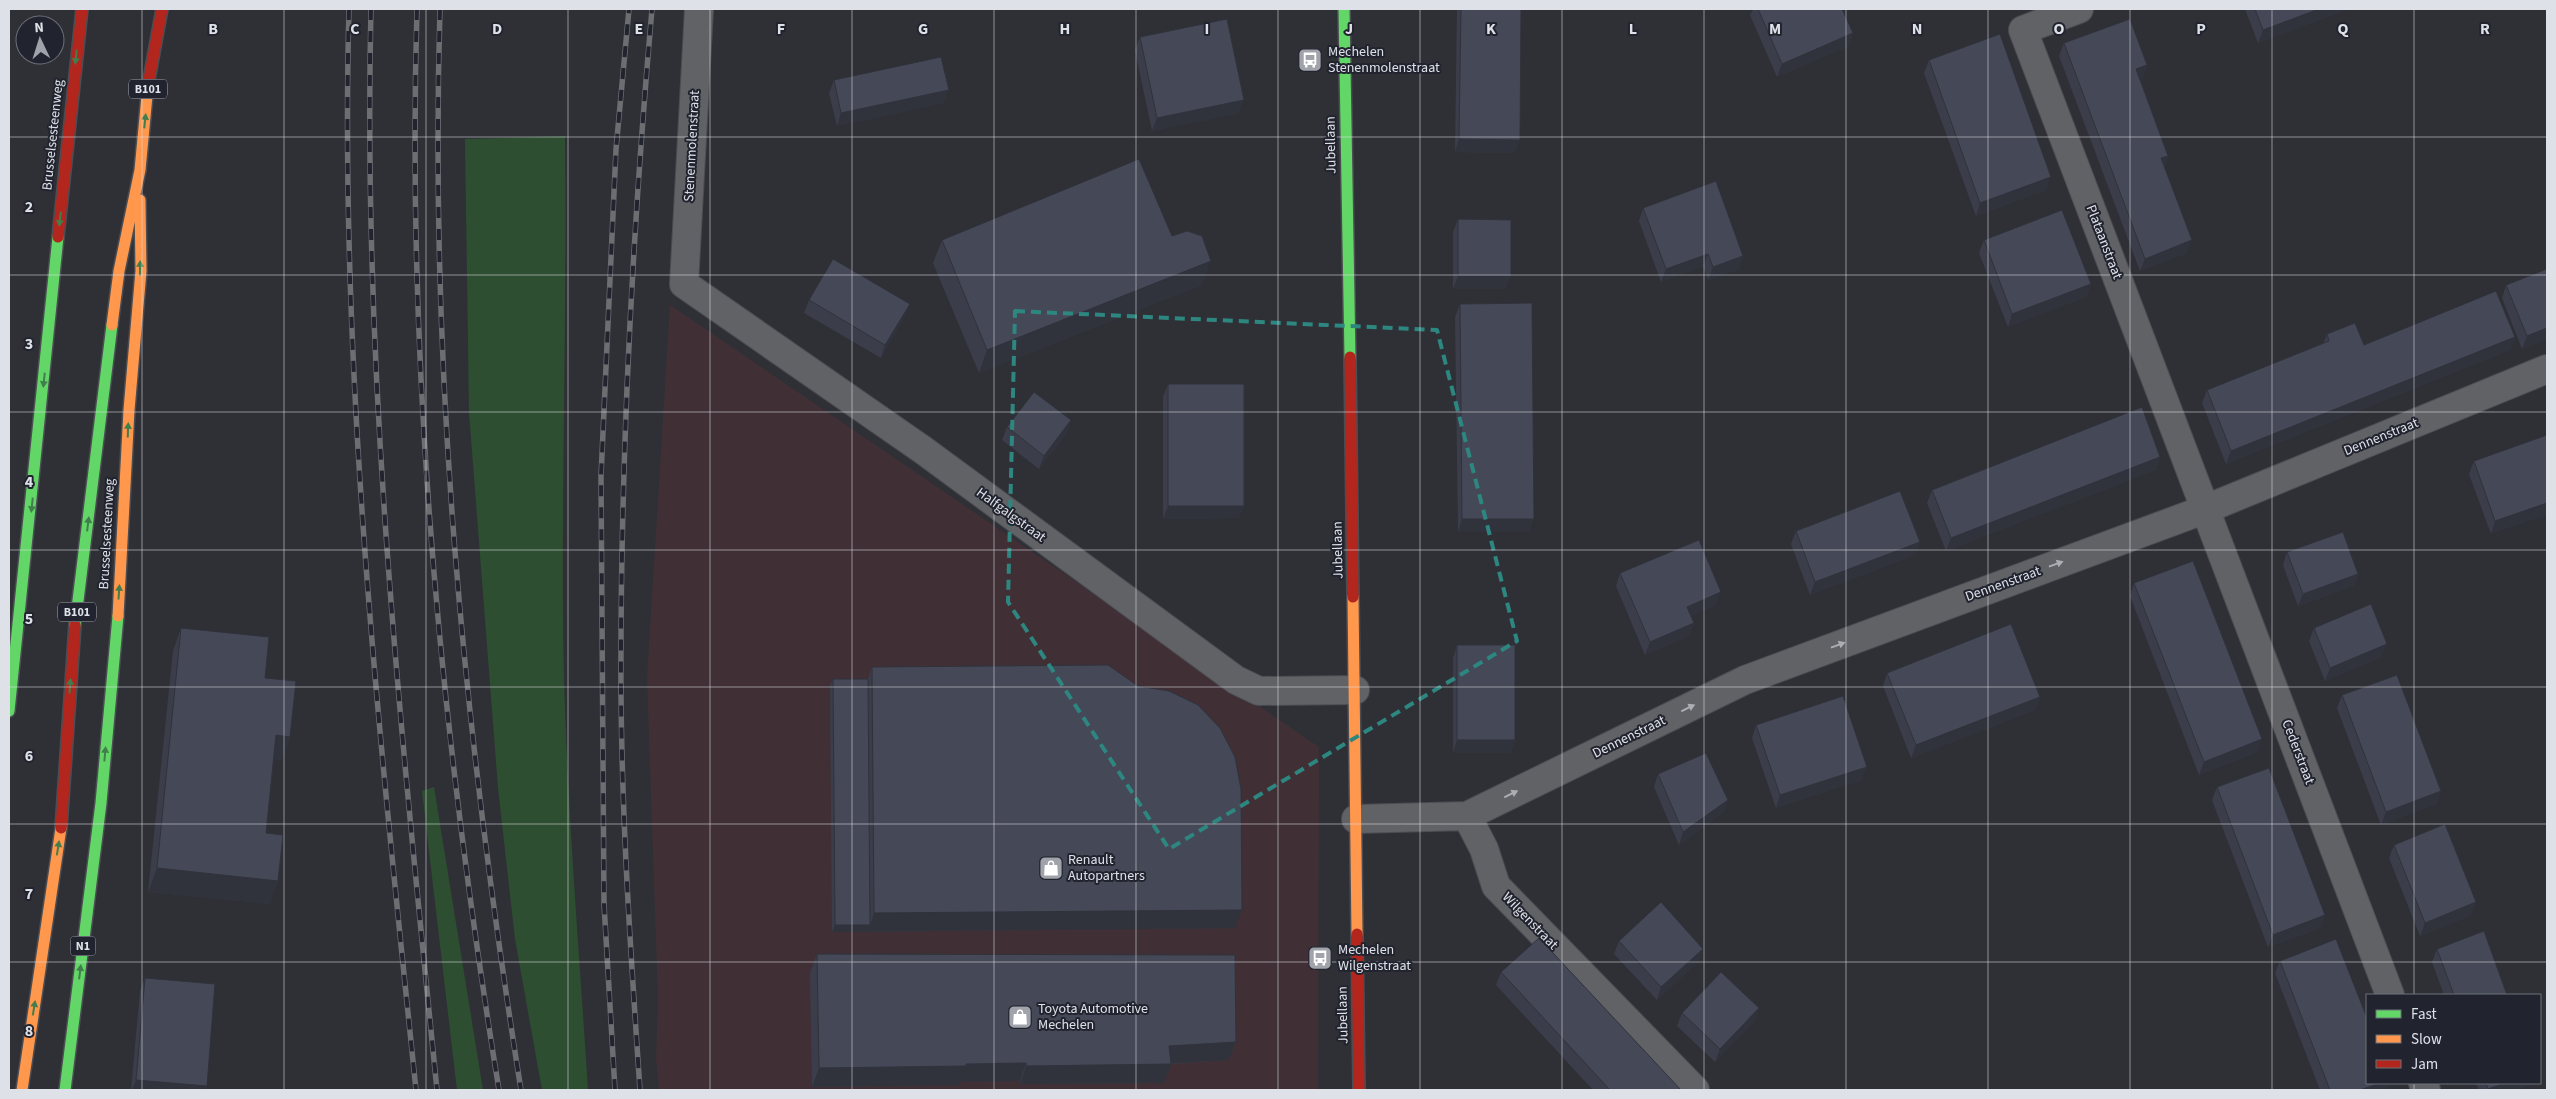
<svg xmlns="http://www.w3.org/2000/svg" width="2556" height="1099" font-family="'Source Sans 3',sans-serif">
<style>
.commercial{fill:#403035}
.green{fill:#2e4e31}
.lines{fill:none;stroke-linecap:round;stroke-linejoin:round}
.street-casing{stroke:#4b4d52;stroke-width:30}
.fast-casing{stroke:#4b4d52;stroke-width:14}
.slow-casing{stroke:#4b4d52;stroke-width:14}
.jam-casing{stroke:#4b4d52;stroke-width:14}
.street{stroke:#616266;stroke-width:28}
.fast{stroke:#63d668;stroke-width:11}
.slow{stroke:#ff974d;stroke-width:11}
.jam{stroke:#b3261e;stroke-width:11}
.rail-casing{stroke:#6d6e72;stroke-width:5.5}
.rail{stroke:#21242f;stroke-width:4;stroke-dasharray:11;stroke-linecap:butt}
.wall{fill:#3b3e4a}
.shaded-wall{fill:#30323c}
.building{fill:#454856;stroke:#30323c}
.oneway{fill:#427d4c}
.oneway2{fill:#adaeb4}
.marked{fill:none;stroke:#2e8680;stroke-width:4;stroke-dasharray:10 6;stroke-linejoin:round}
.grid{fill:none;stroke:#dfe1e8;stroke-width:1;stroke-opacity:0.55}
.labels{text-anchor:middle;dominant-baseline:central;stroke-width:4;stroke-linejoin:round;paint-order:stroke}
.shield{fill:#21242f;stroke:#a6a8b0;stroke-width:1}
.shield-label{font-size:12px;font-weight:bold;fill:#dfe1e8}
.poi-label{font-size:14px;fill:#dfe1e8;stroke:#21242f;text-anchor:start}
.street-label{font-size:14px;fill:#dfe1e8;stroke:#21242f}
.grid-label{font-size:16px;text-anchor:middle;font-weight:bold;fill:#dfe1e8;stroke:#21242f;stroke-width:4;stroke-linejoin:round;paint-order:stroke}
</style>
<rect width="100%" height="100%" fill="#2e3036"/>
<!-- commercial -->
<path class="commercial" d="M670 305 1319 747 1318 1090H659L656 1058 658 999 647 678Z"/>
<!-- green -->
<path class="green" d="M565 136C567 296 562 456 563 616 564 774 578 932 588 1090H542L515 939 498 788 469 412 465 139Z
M434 787 483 1090H457L422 791Z"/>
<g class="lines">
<!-- street casing -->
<g class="street-casing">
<path id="street" d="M699 9 684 284 923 450 1236 680 1259 691 1355 690
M2079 9 2023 30 2390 995
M1467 816 1745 680 2206 509 2547 369
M1356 819 1467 816 1484 849 1496 886 1695 1090
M2423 1083 2426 1090"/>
</g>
<!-- fast casing -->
<g class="fast-casing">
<path id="fast" d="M1344 9 1350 357
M75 625 112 325
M9 711 58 237
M65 1090 101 803 118 616"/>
</g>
<!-- slow casing -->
<g class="slow-casing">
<path id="slow" d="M112 325 119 271 140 170 148 85
M1353 597 1357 934
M118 616 129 410 141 271 140 200
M22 1090 61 828"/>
</g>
<!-- jam casing -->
<g class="jam-casing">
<path id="jam" d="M148 85 162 9
M58 237 82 9
M1350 357 1353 597
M61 828 75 625
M1357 934 1359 1090"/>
</g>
<!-- street -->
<use href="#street" class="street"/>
<!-- fast -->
<use href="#fast" class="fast"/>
<!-- slow -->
<use href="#slow" class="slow"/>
<!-- jam -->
<use href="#jam" class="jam"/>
<!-- rail casing -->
<g class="rail-casing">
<path id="rail" d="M349 9C339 370 379 732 416 1090
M371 9C362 370 401 731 437 1090
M417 9C406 369 441 735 499 1090
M440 9C429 371 464 733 521 1090
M615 1090 604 904 601 476 616 149 629 9
M640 1090C631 958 622 826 621 694 620 465 632 236 652 9"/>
</g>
<!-- rail -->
<use href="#rail" class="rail"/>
</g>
<!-- wall -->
<path class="wall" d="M1457 9H1521L1515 153 1455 152Z
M1753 9H1842L1853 33 1849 46 1777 77 1750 15Z
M2245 9H2348L2258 43Z
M1140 37 1239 113 1152 131 1135 50Z
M2064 43 2147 65 2143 78 2140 79 2168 156 2164 167 2187 253 2140 271 2059 56Z
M1929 60 2046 190 1976 216 1924 73Z
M834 80 944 103 837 126 829 93Z
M1643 208 1743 256 1739 269 1708 280 1703 266 1661 282 1639 221Z
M1458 219 1506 289H1453V232Z
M1172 236 1202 285 979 373 933 263 942 240Z
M1984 240 2091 284 2086 297 2008 327 1979 253Z
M2547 269V339L2522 349 2502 298 2506 285Z
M809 300 910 304 905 316 881 358 804 313Z
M1460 304 1530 532H1458L1455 317Z
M2327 334 2364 345 2515 337 2510 350 2226 464 2202 403 2207 390 2323 344Z
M1168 384 1244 506 1239 518 1163 519V397Z
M1071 420 1067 433 1039 469 1002 440 1007 427Z
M2547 435 2491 534 2469 474 2474 461Z
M2160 457 2156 470 1946 551 1927 503 1932 490Z
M1796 531 1920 542 1915 555 1810 595 1791 544Z
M2287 552 2358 574 2354 586 2298 606 2283 565Z
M1620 573 1716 605 1691 616 1694 623 1689 636 1645 655 1616 586Z
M2134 583 2258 752 2199 775 2130 596Z
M181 628 265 678 290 737 282 760 274 759 266 833 278 881 270 904 148 892 173 651Z
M2314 628 2382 657 2325 681 2309 641Z
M1457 645 1515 740 1511 753H1453V658Z
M872 667 1235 928 832 932 830 686 833 679H868Z
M1887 673 2040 697 2035 710 1911 758 1883 686Z
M2342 695 2441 791 2436 804 2381 825 2337 708Z
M1756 725 1862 780 1776 808 1752 738Z
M1658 774 1728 800 1723 813 1679 845 1654 787Z
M2217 787 2325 915 2321 928 2268 947 2212 800Z
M2394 845 2472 915 2420 936 2389 858Z
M1619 941 1699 961 1657 1000 1614 954Z
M2437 949 2507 995H2444L2432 962Z
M817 954 1236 1042 1229 1060 1171 1064 1164 1083 1020 1084V1081L960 1082V1085L812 1087 810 973Z
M2280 961 2389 1083 2386 1090H2320L2275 973Z
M1501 972 1681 1090H1593L1496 985Z
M145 978 207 1086 205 1090H131L140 991Z
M1759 1008 1755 1021 1715 1062 1677 1026 1682 1013Z
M2476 1083H2531L2530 1085 2515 1090H2479Z"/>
<!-- shaded-wall -->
<path class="shaded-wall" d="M2319 9H2348L2258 43 2263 30Z
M1853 33 1849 46 1777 77 1782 64Z
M2147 65 2143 78 2132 82 2136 69Z
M949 90 944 103 837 126 841 113Z
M1244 100 1239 113 1152 131 1157 118Z
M1459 139 1520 140 1515 153 1455 152Z
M2168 156 2164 168 2161 158Z
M2051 177 2046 190 1976 216 1980 203Z
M2192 240 2187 253 2140 271 2145 259Z
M1708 254 1703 266 1661 282 1666 269Z
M1743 256 1739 269 1708 280 1713 267Z
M1211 261 1202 285 979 373 987 350Z
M1458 276H1511L1506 289H1453Z
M2091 284 2086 297 2008 327 2012 314Z
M910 304 905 316 881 358 885 345Z
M2547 328V339L2522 349 2527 336Z
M2515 337 2510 350 2226 464 2231 451Z
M1071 420 1067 433 1039 469 1044 456Z
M2160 457 2156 470 1946 551 1951 538Z
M2547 503V515L2491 534 2495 521Z
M1168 506H1244L1239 518 1163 519Z
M1462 519H1534L1530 532H1458Z
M1920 542 1915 555 1810 595 1815 582Z
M2358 574 2354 586 2298 606 2303 594Z
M1721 592 1716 605 1682 620 1687 607Z
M1694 623 1689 636 1645 655 1650 642Z
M2387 644 2382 657 2325 681 2330 668Z
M2040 697 2035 710 1911 758 1916 745Z
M276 735 290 737 282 760 268 759Z
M2262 739 2258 752 2199 775 2204 762Z
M1457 740H1515L1511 753H1453Z
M1867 767 1862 780 1776 808 1780 795Z
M2441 791 2436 804 2381 825 2386 812Z
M1728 800 1723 813 1679 845 1683 832Z
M157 868 278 881 270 904 148 892Z
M2476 902 2472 915 2420 936 2425 923Z
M1242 910 1235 928 832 932 835 925H870L874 913Z
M2325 915 2321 928 2268 947 2273 935Z
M1703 949 1699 961 1657 1000 1661 987Z
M1759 1008 1755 1021 1715 1062 1720 1049Z
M1236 1042 1229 1060 1163 1064 1169 1046Z
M1026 1063 1020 1081 960 1082V1085L812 1087 819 1068Z
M1171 1064 1164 1083 1020 1084 1026 1066Z
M136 1080 207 1086 205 1090H132Z
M2380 1083H2389L2386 1090H2360Z
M2505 1083H2531L2530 1085 2515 1090H2487L2488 1089Z"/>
<!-- building -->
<path class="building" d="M1461 9H1521L1520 140 1459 139Z
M1758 9H1842L1853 33 1782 64Z
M2255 9H2319L2263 30Z
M1227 19 1244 100 1157 118 1140 37Z
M2130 19 2147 65 2136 69 2168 156 2161 158 2192 240 2145 259 2064 43Z
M2000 34 2051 177 1980 203 1929 60Z
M941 57 949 90 841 113 834 80Z
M1139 159 1172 236 1187 231 1202 236 1211 261 987 350 942 240Z
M1716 181 1743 256 1713 267 1708 254 1666 269 1643 208Z
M2062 210 2091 284 2012 314 1984 240Z
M1458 219 1511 220V276H1458Z
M833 259 910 304 885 345 809 300Z
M2547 269V328L2527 336 2506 285Z
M2496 291 2515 337 2231 451 2207 390 2329 341 2327 334 2355 323 2364 345Z
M1532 303 1534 519H1462L1460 304Z
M1168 384H1244V506H1168Z
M1034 392 1071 420 1044 456 1007 427Z
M2142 407 2160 457 1951 538 1932 490Z
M2547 435V503L2495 521 2474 461Z
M1900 491 1920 542 1815 582 1796 531Z
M2343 532 2358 574 2303 594 2287 552Z
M1699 540 1721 592 1687 607 1694 623 1650 642 1620 573Z
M2193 561 2262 739 2204 762 2134 583Z
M2371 604 2387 644 2330 668 2314 628Z
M2011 624 2040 697 1916 745 1887 673Z
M181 628 269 637 265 678 296 681 290 737 276 735 266 833 283 835 278 881 157 868Z
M1457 645H1515V740H1457Z
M1108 665 1138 686 1169 691 1198 705 1220 728 1235 757 1241 789 1242 910 874 913 872 667Z
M2397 675 2441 791 2386 812 2342 695Z
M833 679H868L870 925H835Z
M1843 696 1867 767 1780 795 1756 725Z
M1706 753 1728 800 1683 832 1658 774Z
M2269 768 2325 915 2273 935 2217 787Z
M2445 824 2476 902 2425 923 2394 845Z
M1661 902 1703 949 1661 987 1619 941Z
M2484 931 2507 995H2454L2437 949Z
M1539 938 1681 1090H1610L1501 972Z
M2336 939 2367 1018V1083H2380L2360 1090H2330L2280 961Z
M817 954 1235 955 1236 1042 1169 1046 1171 1064 1026 1066V1063L966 1064V1066L819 1068Z
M1721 972 1759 1008 1720 1049 1682 1013Z
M145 978 215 984 207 1086 136 1080Z
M2486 1083H2505L2488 1089Z"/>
<!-- one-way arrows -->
<defs><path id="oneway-solid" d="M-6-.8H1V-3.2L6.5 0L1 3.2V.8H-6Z" transform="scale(1.25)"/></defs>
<g class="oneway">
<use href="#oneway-solid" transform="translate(76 57) rotate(96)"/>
<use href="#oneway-solid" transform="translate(145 121) rotate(-84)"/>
<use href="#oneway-solid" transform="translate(60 219) rotate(96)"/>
<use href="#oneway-solid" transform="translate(140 268) rotate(-89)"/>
<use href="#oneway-solid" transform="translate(44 380) rotate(96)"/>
<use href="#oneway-solid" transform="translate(128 430) rotate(-88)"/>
<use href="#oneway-solid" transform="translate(32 505) rotate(96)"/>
<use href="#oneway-solid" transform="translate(88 524) rotate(-83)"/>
<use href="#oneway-solid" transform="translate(119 592) rotate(-86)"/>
<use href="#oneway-solid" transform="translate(70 686) rotate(-86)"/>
<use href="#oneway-solid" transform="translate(105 754) rotate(-85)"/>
<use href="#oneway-solid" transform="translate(58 848) rotate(-81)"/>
<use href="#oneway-solid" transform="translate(80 972) rotate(-83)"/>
<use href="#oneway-solid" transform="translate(34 1008) rotate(-81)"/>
</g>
<g class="oneway2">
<use href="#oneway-solid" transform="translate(2056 564) rotate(-20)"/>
<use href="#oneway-solid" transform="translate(1838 645) rotate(-20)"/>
<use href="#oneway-solid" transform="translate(1688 708) rotate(-26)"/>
<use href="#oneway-solid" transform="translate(1511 794) rotate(-26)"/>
</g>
<!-- marked area -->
<path class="marked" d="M1015 311 1437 330 1517 641 1169 849 1008 602Z"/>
<!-- grid -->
<path class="grid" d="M142 9V1090M284 9V1090M426 9V1090M568 9V1090M710 9V1090M852 9V1090M994 9V1090M1136 9V1090M1278 9V1090M1420 9V1090M1562 9V1090M1704 9V1090M1846 9V1090M1988 9V1090M2130 9V1090M2272 9V1090M2414 9V995M9 137H2547M9 275H2547M9 412H2547M9 550H2547M9 687H2547M9 824H2547M9 962H2547M2414 1083V1090"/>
<!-- icons -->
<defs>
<g id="bus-square" transform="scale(1.25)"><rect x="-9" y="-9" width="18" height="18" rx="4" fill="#a1a3aa" stroke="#21242f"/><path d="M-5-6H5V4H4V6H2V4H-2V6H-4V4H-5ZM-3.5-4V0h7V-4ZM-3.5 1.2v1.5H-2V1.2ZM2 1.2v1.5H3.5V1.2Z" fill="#fff"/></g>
<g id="shop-square" transform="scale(1.25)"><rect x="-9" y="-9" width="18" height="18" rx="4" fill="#a1a3aa" stroke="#21242f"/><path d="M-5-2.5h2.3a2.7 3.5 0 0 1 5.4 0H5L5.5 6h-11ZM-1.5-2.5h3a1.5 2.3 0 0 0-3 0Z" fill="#fff"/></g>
</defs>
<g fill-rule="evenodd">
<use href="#bus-square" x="1310" y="60"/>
<use href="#shop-square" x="1051" y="868"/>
<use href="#bus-square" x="1320" y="958"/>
<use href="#shop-square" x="1020" y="1017"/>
</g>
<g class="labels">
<!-- shield labels -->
<g class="shield">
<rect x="129" y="79.5" width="38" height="19" rx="4"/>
<rect x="58" y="602.5" width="38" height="19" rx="4"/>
<rect x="70.5" y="936.5" width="25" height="19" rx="4"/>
</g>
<g class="shield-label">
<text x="148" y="89">B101</text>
<text x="77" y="612">B101</text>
<text x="83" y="946">N1</text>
</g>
<!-- poi labels -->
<g class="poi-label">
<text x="1328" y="52">Mechelen<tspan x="1328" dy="16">Stenenmolenstraat</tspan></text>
<text x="1068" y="860">Renault<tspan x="1068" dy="16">Autopartners</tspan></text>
<text x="1338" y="950">Mechelen<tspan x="1338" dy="16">Wilgenstraat</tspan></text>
<text x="1038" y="1009">Toyota Automotive<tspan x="1038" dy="16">Mechelen</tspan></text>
</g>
<!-- street labels -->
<g class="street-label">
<text transform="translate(53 135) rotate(-84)">Brusselsesteenweg</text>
<text transform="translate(1331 145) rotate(-91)">Jubellaan</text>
<text transform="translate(692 146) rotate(-87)">Stenenmolenstraat</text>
<text transform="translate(2104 242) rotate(69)">Plataanstraat</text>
<text transform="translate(2381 437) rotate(-22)">Dennenstraat</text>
<text transform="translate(1011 515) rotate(36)">Halfgalgstraat</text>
<text transform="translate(107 534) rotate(-87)">Brusselsesteenweg</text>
<text transform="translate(1338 550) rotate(-91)">Jubellaan</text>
<text transform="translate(2003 584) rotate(-20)">Dennenstraat</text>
<text transform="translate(1629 737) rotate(-26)">Dennenstraat</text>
<text transform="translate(2298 752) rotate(69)">Cederstraat</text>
<text transform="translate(1530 921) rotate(46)">Wilgenstraat</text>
<text transform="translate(1343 1015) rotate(-91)">Jubellaan</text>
</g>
</g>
<g class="grid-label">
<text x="213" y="34">B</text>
<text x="355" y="34">C</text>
<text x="497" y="34">D</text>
<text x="639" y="34">E</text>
<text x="781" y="34">F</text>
<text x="923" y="34">G</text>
<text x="1065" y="34">H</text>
<text x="1207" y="34">I</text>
<text x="1349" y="34">J</text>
<text x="1491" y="34">K</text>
<text x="1633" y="34">L</text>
<text x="1775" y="34">M</text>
<text x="1917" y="34">N</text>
<text x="2059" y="34">O</text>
<text x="2201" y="34">P</text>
<text x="2343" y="34">Q</text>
<text x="2485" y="34">R</text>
<text x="29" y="212">2</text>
<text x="29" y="349">3</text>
<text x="29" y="487">4</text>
<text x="29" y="624">5</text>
<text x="29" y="761">6</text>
<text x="29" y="899">7</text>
<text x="29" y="1036">8</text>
</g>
<!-- border -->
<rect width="2556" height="1099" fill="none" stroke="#dfe1e8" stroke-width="20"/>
<!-- legend -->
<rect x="2366" y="994" width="175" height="90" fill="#21242f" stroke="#6d7079"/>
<rect x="2376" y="1010" width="25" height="8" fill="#63d668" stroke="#6d7079"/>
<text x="2411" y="1019" font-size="15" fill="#dfe1e8">Fast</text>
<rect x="2376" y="1035" width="25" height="8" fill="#ff974d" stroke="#6d7079"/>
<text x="2411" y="1044" font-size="15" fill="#dfe1e8">Slow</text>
<rect x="2376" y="1060" width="25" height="8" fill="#b3261e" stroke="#6d7079"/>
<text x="2411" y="1069" font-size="15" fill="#dfe1e8">Jam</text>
<!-- north arrow -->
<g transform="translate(40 40) rotate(356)"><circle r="24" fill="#21242f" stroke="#6d7079"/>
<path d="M0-4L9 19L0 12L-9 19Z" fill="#a1a3aa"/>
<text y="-8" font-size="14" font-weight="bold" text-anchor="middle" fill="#dfe1e8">N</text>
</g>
</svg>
